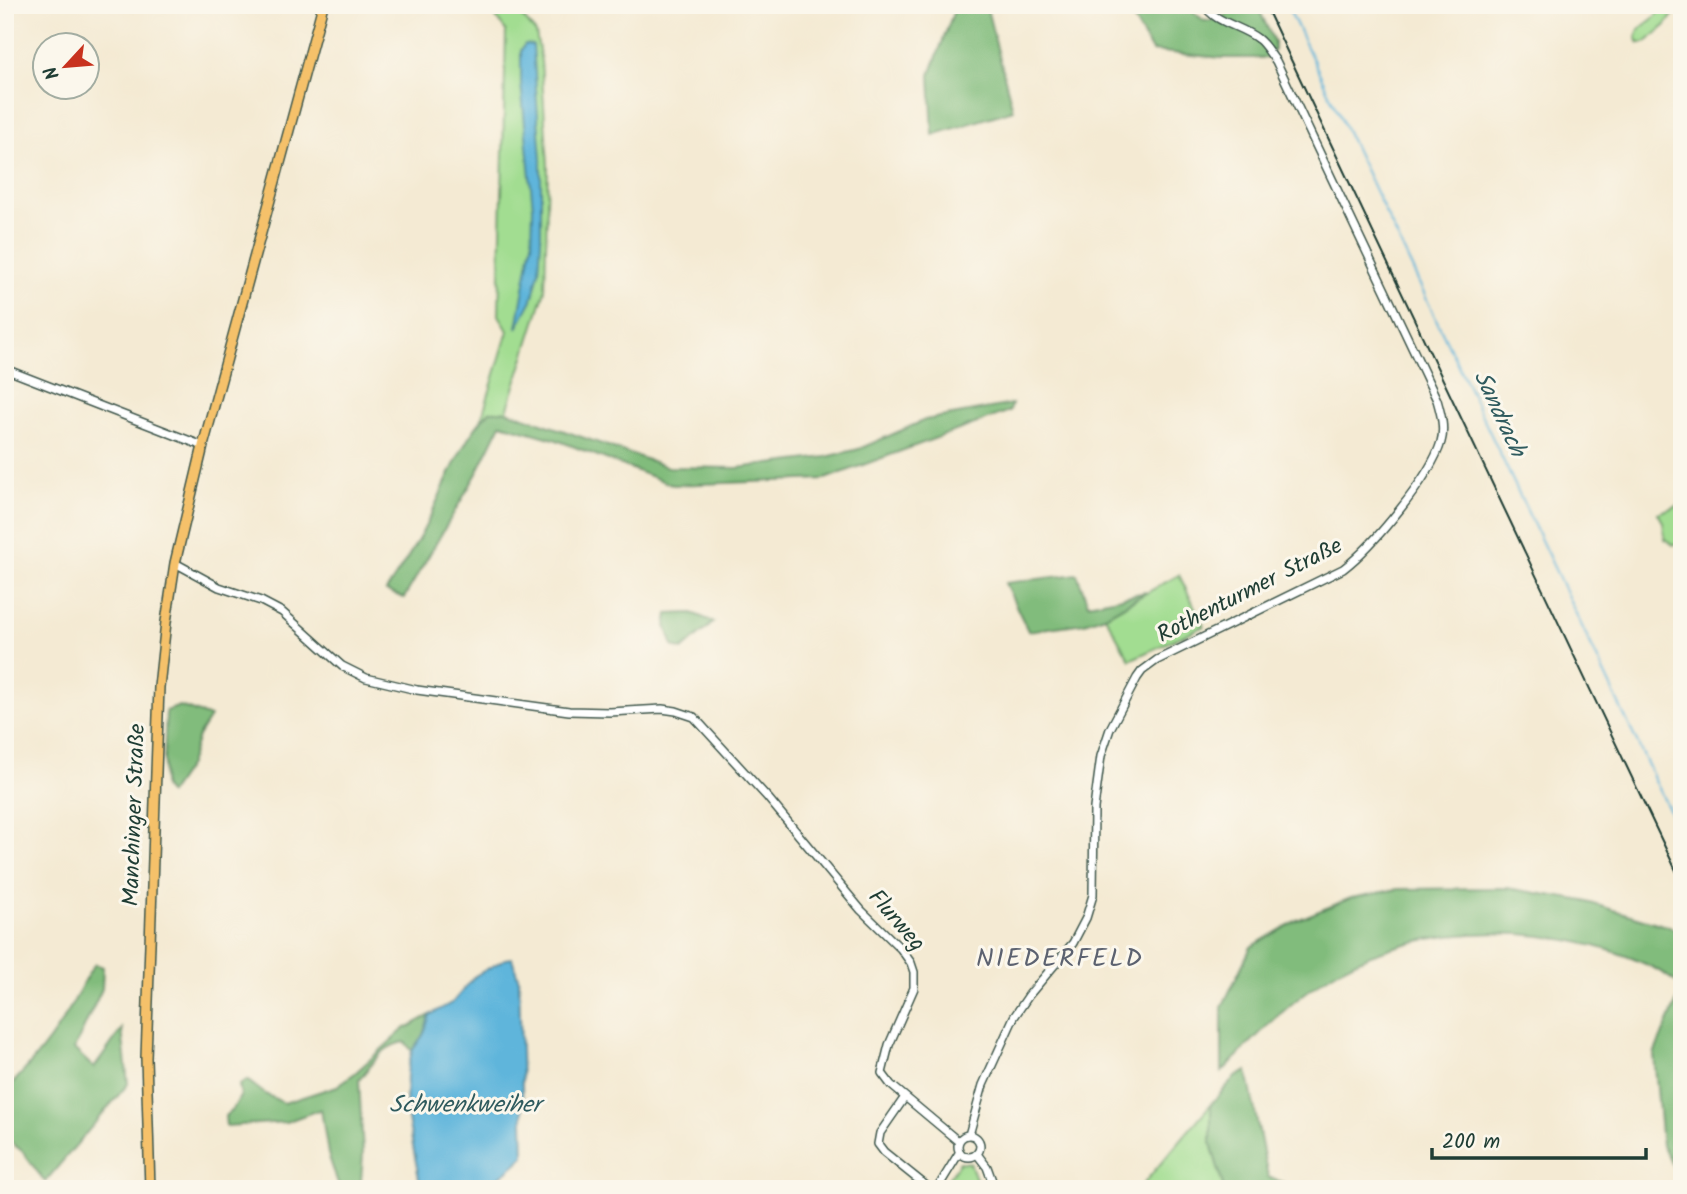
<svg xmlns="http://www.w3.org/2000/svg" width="1687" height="1194" font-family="Kalam,sans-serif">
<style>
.green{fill:#a2dd91;stroke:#608d62;stroke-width:2}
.forest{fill:#81bc7b;stroke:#507c58;stroke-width:2}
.water{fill:#5fb5db;stroke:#3f7988;stroke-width:2}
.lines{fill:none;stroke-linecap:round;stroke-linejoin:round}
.stream{stroke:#5fb5db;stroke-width:2}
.minor-casing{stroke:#3f574c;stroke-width:10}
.major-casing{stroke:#3f574c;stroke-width:12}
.minor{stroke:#fff;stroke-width:7}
.major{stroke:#f5c16b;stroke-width:9}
.rail{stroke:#1f3d34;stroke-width:2}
.labels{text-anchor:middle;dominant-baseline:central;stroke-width:6;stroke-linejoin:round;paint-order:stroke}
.street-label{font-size:23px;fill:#1f3d34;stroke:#fbf7ec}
.water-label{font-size:24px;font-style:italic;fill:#2f5b5e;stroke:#fbf7ec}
.quarter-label{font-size:26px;letter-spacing:2px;fill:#5c6270;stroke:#fbf7ec}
</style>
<rect width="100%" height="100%" fill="#fbf7ec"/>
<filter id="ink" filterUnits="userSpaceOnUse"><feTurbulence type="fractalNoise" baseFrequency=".0143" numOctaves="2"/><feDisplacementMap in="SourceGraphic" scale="14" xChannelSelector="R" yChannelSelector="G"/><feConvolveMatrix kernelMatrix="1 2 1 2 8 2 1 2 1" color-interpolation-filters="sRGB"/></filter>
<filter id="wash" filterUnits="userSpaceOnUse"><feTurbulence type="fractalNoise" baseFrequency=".00686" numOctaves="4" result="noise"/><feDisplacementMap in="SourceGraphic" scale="28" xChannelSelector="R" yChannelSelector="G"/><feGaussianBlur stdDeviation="1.57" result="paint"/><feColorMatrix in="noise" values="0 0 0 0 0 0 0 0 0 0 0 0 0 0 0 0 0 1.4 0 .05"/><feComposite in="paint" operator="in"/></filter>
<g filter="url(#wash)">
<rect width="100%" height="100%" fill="#f4ead3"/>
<!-- green -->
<path class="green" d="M487 5H513L536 33 541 61 548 165 545 290 507 411H490L481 420 508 331 499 315 506 31Z
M1662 5H1680L1666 25 1645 43H1639L1636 37 1639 29 1655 17Z
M1682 504V542L1673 545 1665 539 1663 522 1658 513Z
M1179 575 1204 626 1130 660 1105 616Z
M1211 1104V1143L1224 1189H1139Z
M960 1162 970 1163 980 1189H941Z"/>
<!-- forest -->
<path class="forest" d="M956 5H986L1013 110 933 135 930 75Z
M1105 5H1190L1194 12 1204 21 1218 19 1227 14 1228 5H1257L1274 42V50L1267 58H1222L1152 51 1131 15Z
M1012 404 1010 411 825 479 673 485 554 439 501 424 476 475 404 598 386 591C400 569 415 548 426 525 444 489 461 439 490 411H507L668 467 737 468 826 457 859 449 925 420Z
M1077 574 1088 604 1146 592 1105 616 1084 623 1028 631 1005 583Z
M692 613 714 622 682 650 673 646 666 626 668 614Z
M180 706 210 717 198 736 189 765 169 794 163 787 166 711Z
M1507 888 1584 901 1670 927 1682 933V986C1672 980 1661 971 1650 966 1559 923 1426 920 1337 971 1293 997 1257 1036 1222 1072V1007L1251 947 1297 920 1351 898 1398 889Z
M95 964 103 967 102 989 74 1049 94 1068 122 1029 128 1084 45 1182 22 1151 5 1138V1091C30 1066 53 1038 70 1008 79 993 84 978 95 964Z
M1682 990V1182L1662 1146 1654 1054Z
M430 1015 423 1035 412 1051 405 1042C382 1045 373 1063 359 1080L363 1154 361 1181 364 1189H340L328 1154 321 1109 286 1122 226 1126 225 1116 233 1109 241 1095 239 1085 247 1080 265 1094 284 1103 337 1086 355 1073 404 1029Z
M1247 1071 1268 1177 1296 1189H1224L1211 1143V1104L1235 1077Z"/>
<!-- water -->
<path class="water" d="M525 44 533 45 541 160V241L539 272 532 300 517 328 532 243 533 208 521 83V50Z
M512 958 519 980 524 1156C486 1194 472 1189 421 1189L406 1109 407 1073 412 1051 423 1035 430 1015 453 1002 475 976 505 959Z"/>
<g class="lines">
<!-- stream -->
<path class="stream" d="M1287 5 1682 837"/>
</g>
</g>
<g filter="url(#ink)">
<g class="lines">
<!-- minor casing -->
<g class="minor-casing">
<path id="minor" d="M5 369 203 446
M175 563 219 587 261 601 282 612 342 666 366 678 417 690 569 711 610 712 662 709 676 711 694 717 768 798 861 910 901 949 911 963 914 972V988L889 1045 882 1073 891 1085 958 1141
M905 1097 880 1133 878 1144 884 1152 930 1189
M958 1146a11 11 0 1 1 22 0a11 11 0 1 1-22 0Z
M969 1135 983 1085 1014 1017 1029 995 1073 943 1086 918 1093 895 1094 808 1101 756 1110 729 1137 678 1142 671 1157 660 1343 569C1372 547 1431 477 1441 442 1445 428 1441 414 1437 400L1276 61C1270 54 1265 44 1258 39 1242 26 1215 23 1204 5
M977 1154 987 1167 995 1189
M937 1189 959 1153"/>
</g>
<!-- major casing -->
<g class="major-casing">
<path id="major" d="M150 1189 146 1058 159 687 166 622 175 563 203 446 323 5"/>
</g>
<!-- minor -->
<use href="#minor" class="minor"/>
<!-- major -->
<use href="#major" class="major"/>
<!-- rail -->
<path class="rail" d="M1265 5 1682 883"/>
</g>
</g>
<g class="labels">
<!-- street labels -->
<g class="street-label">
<text transform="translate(1250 591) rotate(-27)">Rothenturmer Straße</text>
<text transform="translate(135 815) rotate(-88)">Manchinger Straße</text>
<text transform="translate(896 921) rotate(49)">Flurweg</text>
</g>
<!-- water labels -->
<g class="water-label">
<text transform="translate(1499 414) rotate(65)">Sandrach</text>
<text x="465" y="1105">Schwenkweiher</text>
</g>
<!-- quarter labels -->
<g class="quarter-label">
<text x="1060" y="959">NIEDERFELD</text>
</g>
</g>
<!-- margin -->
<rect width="1687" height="1194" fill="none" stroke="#fbf7ec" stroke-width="28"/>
<!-- north arrow -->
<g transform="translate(66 66) rotate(244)"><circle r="33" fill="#fbf7ec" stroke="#a3ada2" stroke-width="2"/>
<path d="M0-5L12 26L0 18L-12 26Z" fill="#c8321e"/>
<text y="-10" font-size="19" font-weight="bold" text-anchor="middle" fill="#1f3d34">N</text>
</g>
<!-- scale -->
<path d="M1432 1148v10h214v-10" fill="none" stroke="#1f3d34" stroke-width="3.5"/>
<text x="1442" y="1148" font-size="21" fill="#1f3d34" stroke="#fbf7ec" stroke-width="5" paint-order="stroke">200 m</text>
</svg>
